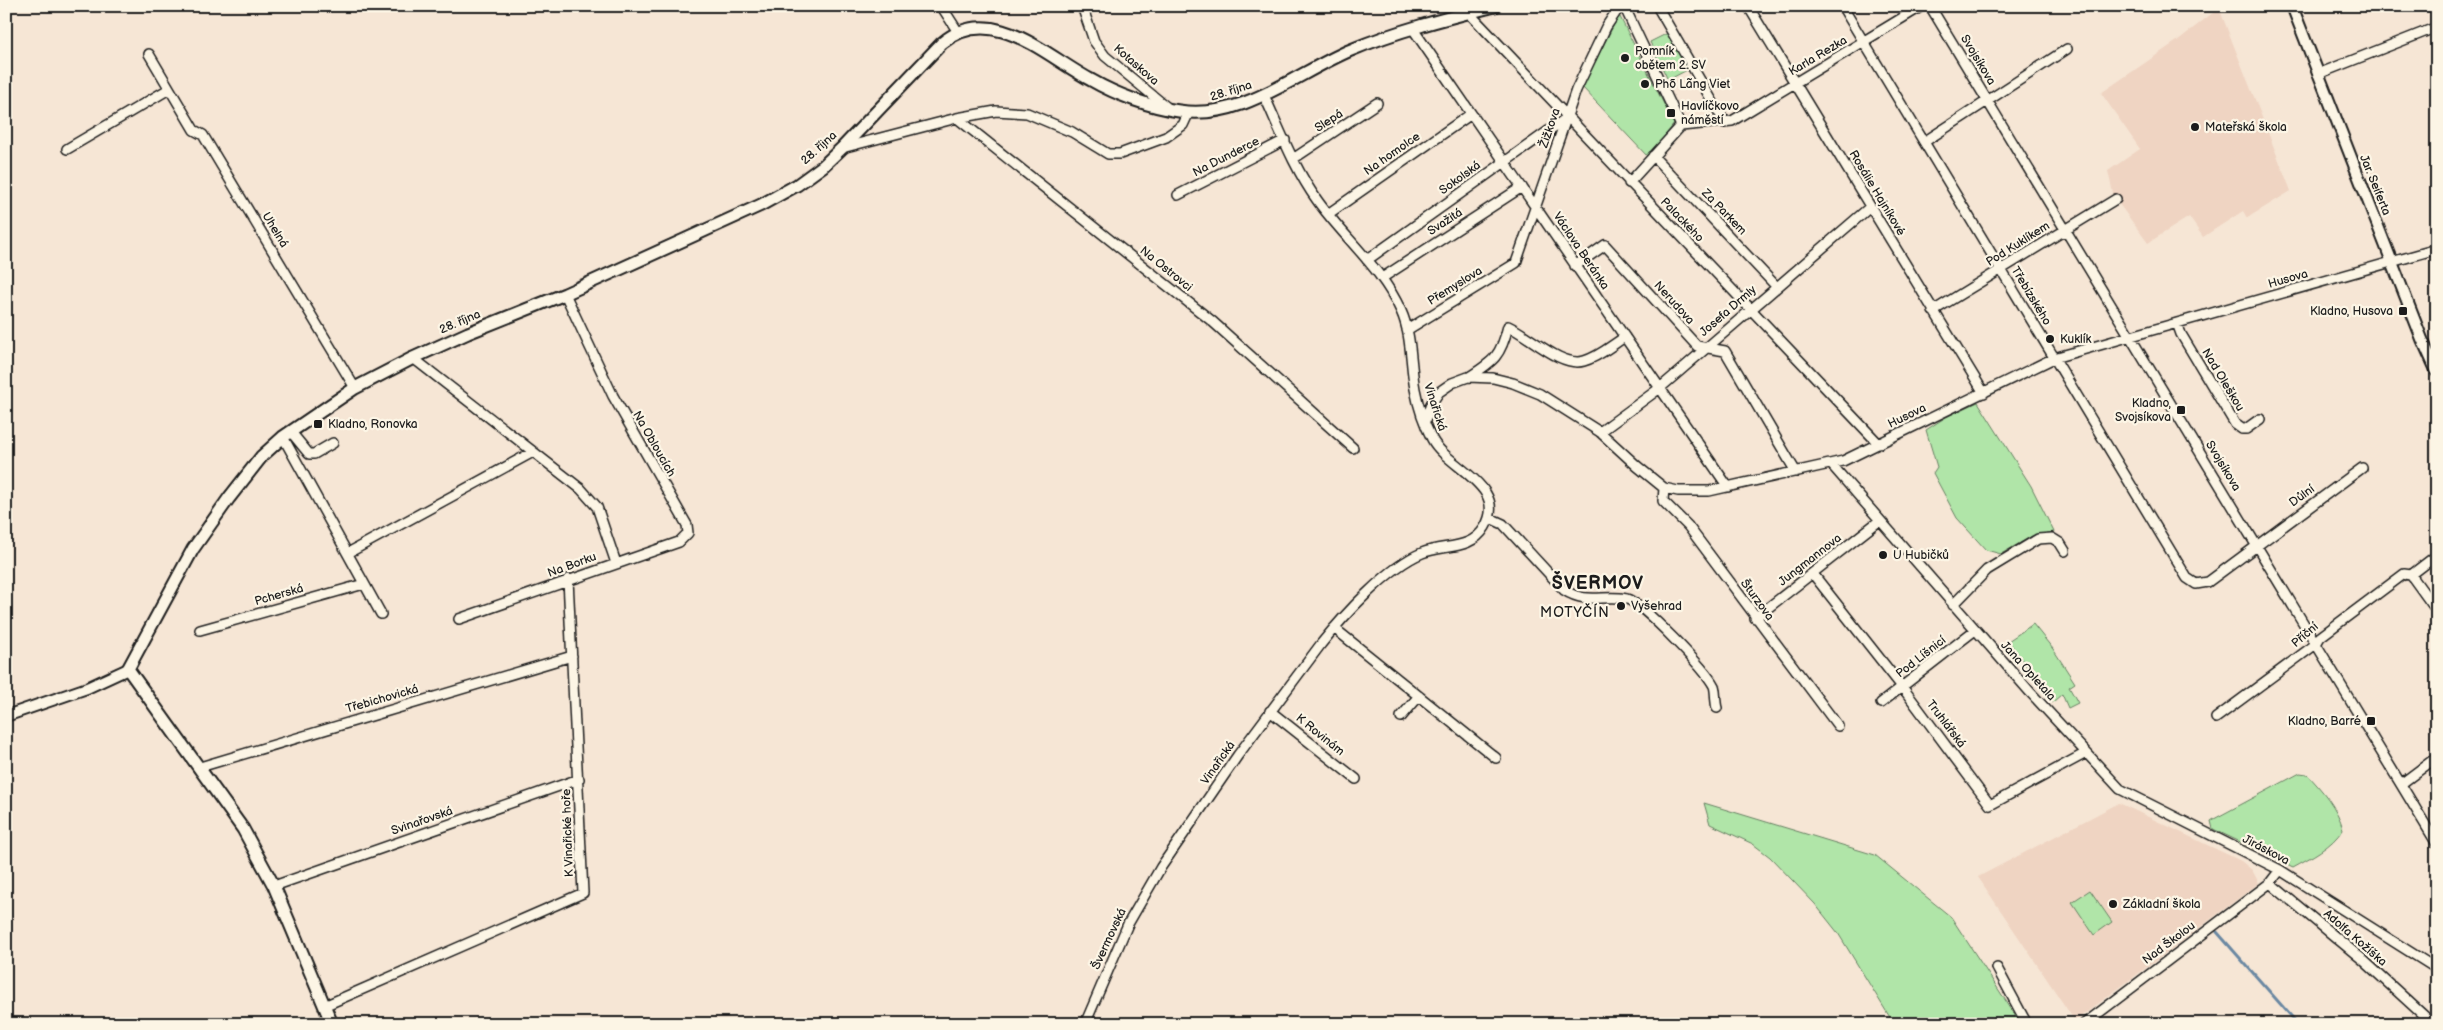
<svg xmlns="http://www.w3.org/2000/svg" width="2443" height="1030" font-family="'Balsamiq Sans',sans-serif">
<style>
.built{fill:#efd4c2}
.green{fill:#b0e5a8;stroke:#668062}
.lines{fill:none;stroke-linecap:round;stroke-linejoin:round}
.stream{stroke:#6b88a2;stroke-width:3}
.minor-casing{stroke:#1c1c1c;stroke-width:12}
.tertiary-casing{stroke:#1c1c1c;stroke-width:14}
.secondary-casing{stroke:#1c1c1c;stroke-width:15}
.minor{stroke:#fcf5e5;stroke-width:9}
.tertiary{stroke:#fcf5e5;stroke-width:10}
.secondary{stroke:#fcf5e5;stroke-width:11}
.poi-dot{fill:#1c1c1c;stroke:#fcf5e5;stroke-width:2}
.labels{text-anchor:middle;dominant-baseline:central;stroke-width:4.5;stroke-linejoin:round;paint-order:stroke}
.poi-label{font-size:12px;fill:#1c1c1c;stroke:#fcf5e5;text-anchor:start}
.street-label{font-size:12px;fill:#1c1c1c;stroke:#fcf5e5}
.neighbourhood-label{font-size:14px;letter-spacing:1px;fill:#1c1c1c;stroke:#fcf5e5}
.district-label{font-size:18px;font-weight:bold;letter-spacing:1px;fill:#1c1c1c;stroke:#fcf5e5}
</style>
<rect width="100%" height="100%" fill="#f6e6d5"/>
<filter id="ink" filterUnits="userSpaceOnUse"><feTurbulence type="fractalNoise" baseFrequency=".02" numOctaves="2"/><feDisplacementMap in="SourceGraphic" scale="10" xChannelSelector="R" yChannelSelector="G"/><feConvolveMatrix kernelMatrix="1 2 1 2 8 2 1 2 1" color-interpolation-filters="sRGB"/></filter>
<g filter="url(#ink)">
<!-- built -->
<path class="built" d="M2219 8 2291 191 2247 218 2243 211 2203 237 2189 217 2148 243 2119 204 2113 193 2108 171 2140 149 2101 93 2177 41Z
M2119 803 2241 861 2252 870 2259 883 2075 1021 1978 877Z"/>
<!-- green -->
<path class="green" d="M1619 15 1674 124 1648 157 1582 87Z
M1668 33 1689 69 1668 80 1650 42Z
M1978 402 2031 486 2054 532 2032 536 2001 554 1986 550 1957 518 1933 473 1937 467 1926 430 1946 417Z
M2033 624 2053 649 2075 683 2069 687 2078 703 2068 708 2062 694 2053 702 2008 641Z
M2300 773 2307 774C2321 789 2338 808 2343 829 2332 847 2311 857 2293 867L2213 829 2211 821 2214 819Z
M1704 803 1875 855 1951 917 2021 1024H1894L1838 933 1815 904 1770 857 1753 844 1710 824Z
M2090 890 2112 922 2094 935 2072 902Z"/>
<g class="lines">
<!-- stream -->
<path class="stream" d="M2217 932 2298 1024"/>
<!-- minor casing -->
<g class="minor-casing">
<path id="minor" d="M939 6 944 10 958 32
M1082 6 1094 41 1105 56 1169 109
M1624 6 1681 126
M1657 6 1725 123
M1748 6 1984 393
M1842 6 2187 578 2196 584 2208 582 2362 468
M1930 6 2437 844
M1469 13 1879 444
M1413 29 1728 487
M149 54 194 130 203 135 355 388
M2318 74 2437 27
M957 118 1213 322 1353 448
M1924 142 2067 49
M842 148 957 118 996 111 1027 113 1072 132 1108 154H1120L1166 137 1183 125 1189 112
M67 149 169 89
M1653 156 1776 286
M1293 159 1377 103
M1629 183 1681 126 1732 121 1922 6
M1178 195 1285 140
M1328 214 1471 114
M1367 260 1568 117
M1575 266 1605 245 1697 346 1725 351 1796 472
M1382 278 1522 187
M1933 311 2116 199
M2177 323 2181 334 2235 424 2242 429H2246L2260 419
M1407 330 1516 263 1576 90 1606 27 1620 6
M413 358 581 489 597 507 616 563
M1469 377C1494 361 1501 356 1508 326 1529 335 1561 368 1584 361 1599 357 1612 345 1625 337
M1425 421 1431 404 1439 392 1452 383 1468 377 1493 378 1513 383 1540 394 1600 432 1637 466 1664 488 1678 491H1709L1843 461 2054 358 2437 249
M291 432 309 454H314L333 443
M1600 432 1660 388 1870 207
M283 437 381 614
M1831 464 2030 692 2120 789 2280 870 2437 969
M1664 488 1663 501 1688 526 1838 726
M1490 518 1503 524 1564 590C1587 605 1604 594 1627 599 1642 603 1706 670 1714 686 1716 691 1715 702 1717 708
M348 553 533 452
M1813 574 1903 688 1990 805 2086 753
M2411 575 2437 611
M1953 605 1987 570 2038 539 2052 538 2060 543 2065 551
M1755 618 1879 521
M459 619 679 542 688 533 687 525 613 396 565 294
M1334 628 1496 758
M200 630 364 584
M1881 703 1975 630
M1270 711 1356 779
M1401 717 1419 696
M2216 718 2316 644 2320 637 2404 574 2411 575 2437 555
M200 767 572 656
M2401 784 2437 757
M2280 870 2270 883 2362 959 2433 1024
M274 886 579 779
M1997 968 2027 1024
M324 1006 583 893 568 579
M1085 1024 1128 924 1161 867 1238 755 1321 644C1344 615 1388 567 1422 553 1444 544 1471 551 1485 527 1509 486 1447 468 1432 439 1424 424 1418 405 1415 389 1410 363 1412 335 1401 311 1382 268 1343 237 1317 200 1294 168 1280 130 1264 95
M2084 1024 2270 883"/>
</g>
<!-- tertiary casing -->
<g class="tertiary-casing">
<path id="tertiary" d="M2292 6 2422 339 2437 372
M6 716 87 688 128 669"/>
</g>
<!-- secondary casing -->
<g class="secondary-casing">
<path id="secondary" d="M332 1024 274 886 243 829 128 669 193 549 229 498 262 456 283 437 355 388 413 358 468 333 565 294 761 205 797 185 823 166 842 148 942 43C992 1 1047 57 1091 80 1117 95 1150 107 1179 111 1242 121 1296 73 1351 50 1396 31 1447 18 1495 6"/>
</g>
<!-- minor -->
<use href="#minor" class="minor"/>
<!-- tertiary -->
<use href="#tertiary" class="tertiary"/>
<!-- secondary -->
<use href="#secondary" class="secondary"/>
</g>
</g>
<!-- markers -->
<g class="poi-dot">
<circle cx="1625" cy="58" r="5"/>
<circle cx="1645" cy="84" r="5"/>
<rect x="1666" y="108" width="10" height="10" rx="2.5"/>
<circle cx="2195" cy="127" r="5"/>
<rect x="2398" y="306" width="10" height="10" rx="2.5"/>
<circle cx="2050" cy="339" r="5"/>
<rect x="2176" y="405" width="10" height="10" rx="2.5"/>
<rect x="313" y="419" width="10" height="10" rx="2.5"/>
<circle cx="1883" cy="555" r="5"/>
<circle cx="1621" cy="606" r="5"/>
<rect x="2366" y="716" width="10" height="10" rx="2.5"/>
<circle cx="2113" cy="904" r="5"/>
</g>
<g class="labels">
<!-- poi labels -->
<g class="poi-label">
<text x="1635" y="51">Pomník<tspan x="1635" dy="14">obětem 2. SV</tspan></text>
<text x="1655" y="84">Phõ Lãng Viet</text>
<text x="1681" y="106">Havlíčkovo<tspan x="1681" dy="14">náměstí</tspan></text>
<text x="2205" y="127">Mateřská škola</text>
<text x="2393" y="311" text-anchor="end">Kladno, Husova</text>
<text x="2060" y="339">Kuklík</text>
<text x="2171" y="403" text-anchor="end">Kladno,<tspan x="2171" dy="14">Svojsíkova</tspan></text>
<text x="328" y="424">Kladno, Ronovka</text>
<text x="1893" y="555">U Hubičků</text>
<text x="1631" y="606">Vyšehrad</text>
<text x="2361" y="721" text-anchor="end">Kladno, Barré</text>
<text x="2123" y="904">Základní škola</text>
</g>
<!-- street labels -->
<g class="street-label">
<text transform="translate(1818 56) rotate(-31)">Karla Rezka</text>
<text transform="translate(1978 60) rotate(59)">Svojsíkova</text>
<text transform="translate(1136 65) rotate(41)">Kotaskova</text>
<text transform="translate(1231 91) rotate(-17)">28. října</text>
<text transform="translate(1329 121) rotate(-33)">Slepá</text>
<text transform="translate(1550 128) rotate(-71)">Žižkova</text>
<text transform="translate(819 148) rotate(-42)">28. října</text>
<text transform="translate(1392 154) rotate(-35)">Na homolce</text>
<text transform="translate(1226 157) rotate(-27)">Na Dunderce</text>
<text transform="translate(1460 178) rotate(-36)">Sokolská</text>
<text transform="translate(2375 185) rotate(68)">Jar. Seiferta</text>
<text transform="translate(1877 193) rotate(59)">Rosálie Hajníkové</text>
<text transform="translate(1724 212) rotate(46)">Za Parkem</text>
<text transform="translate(1682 220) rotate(46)">Palackého</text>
<text transform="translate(1445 222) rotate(-33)">Svažitá</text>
<text transform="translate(275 230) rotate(59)">Uhelná</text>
<text transform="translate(2018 244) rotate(-32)">Pod Kuklíkem</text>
<text transform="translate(1581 251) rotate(56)">Václava Beránka</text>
<text transform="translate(1166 269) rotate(39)">Na Ostrovci</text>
<text transform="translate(2288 279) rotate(-16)">Husova</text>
<text transform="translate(1455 286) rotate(-32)">Přemyslova</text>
<text transform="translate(2031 296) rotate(59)">Třebízského</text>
<text transform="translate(1674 303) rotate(48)">Nerudova</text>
<text transform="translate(1728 311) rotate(-41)">Josefa Drmly</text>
<text transform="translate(460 322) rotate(-23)">28. října</text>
<text transform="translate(2223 380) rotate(59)">Nad Oleškou</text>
<text transform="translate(1435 407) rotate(72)">Vinařická</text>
<text transform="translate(1907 416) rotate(-26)">Husova</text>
<text transform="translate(654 444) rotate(60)">Na Obloucích</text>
<text transform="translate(2223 466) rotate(59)">Svojsíkova</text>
<text transform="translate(2302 496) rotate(-36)">Důlní</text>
<text transform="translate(1810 560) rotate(-38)">Jungmannova</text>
<text transform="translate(572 565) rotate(-20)">Na Borku</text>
<text transform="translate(279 595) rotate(-16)">Pcherská</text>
<text transform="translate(1757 600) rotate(54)">Šturzova</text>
<text transform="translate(2305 635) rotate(-41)">Příční</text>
<text transform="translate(1921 657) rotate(-38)">Pod Líšnicí</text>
<text transform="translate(2028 671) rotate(48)">Jana Opletala</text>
<text transform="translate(382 699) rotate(-16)">Třebichovická</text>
<text transform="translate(1946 724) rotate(53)">Truhlářská</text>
<text transform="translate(1320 735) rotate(39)">K Rovinám</text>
<text transform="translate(1218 763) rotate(-55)">Vinařická</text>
<text transform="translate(422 821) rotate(-19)">Svinařovská</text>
<text transform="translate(568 833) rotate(-92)">K Vinařické hoře</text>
<text transform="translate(2266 850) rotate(28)">Jiráskova</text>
<text transform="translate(2355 938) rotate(41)">Adolfa Kožíška</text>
<text transform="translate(1109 939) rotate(-65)">Švermovská</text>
<text transform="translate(2169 943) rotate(-37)">Nad Školou</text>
</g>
<!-- neighbourhood labels -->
<g class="neighbourhood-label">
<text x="1575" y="612">MOTYČÍN</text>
</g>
<!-- district labels -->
<g class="district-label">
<text x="1598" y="583">ŠVERMOV</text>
</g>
</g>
<!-- margin -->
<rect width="2443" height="1030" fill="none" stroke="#fcf5e5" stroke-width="25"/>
<rect x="12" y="12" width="2418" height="1005" fill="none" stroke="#1c1c1c" stroke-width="2" filter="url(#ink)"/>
</svg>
